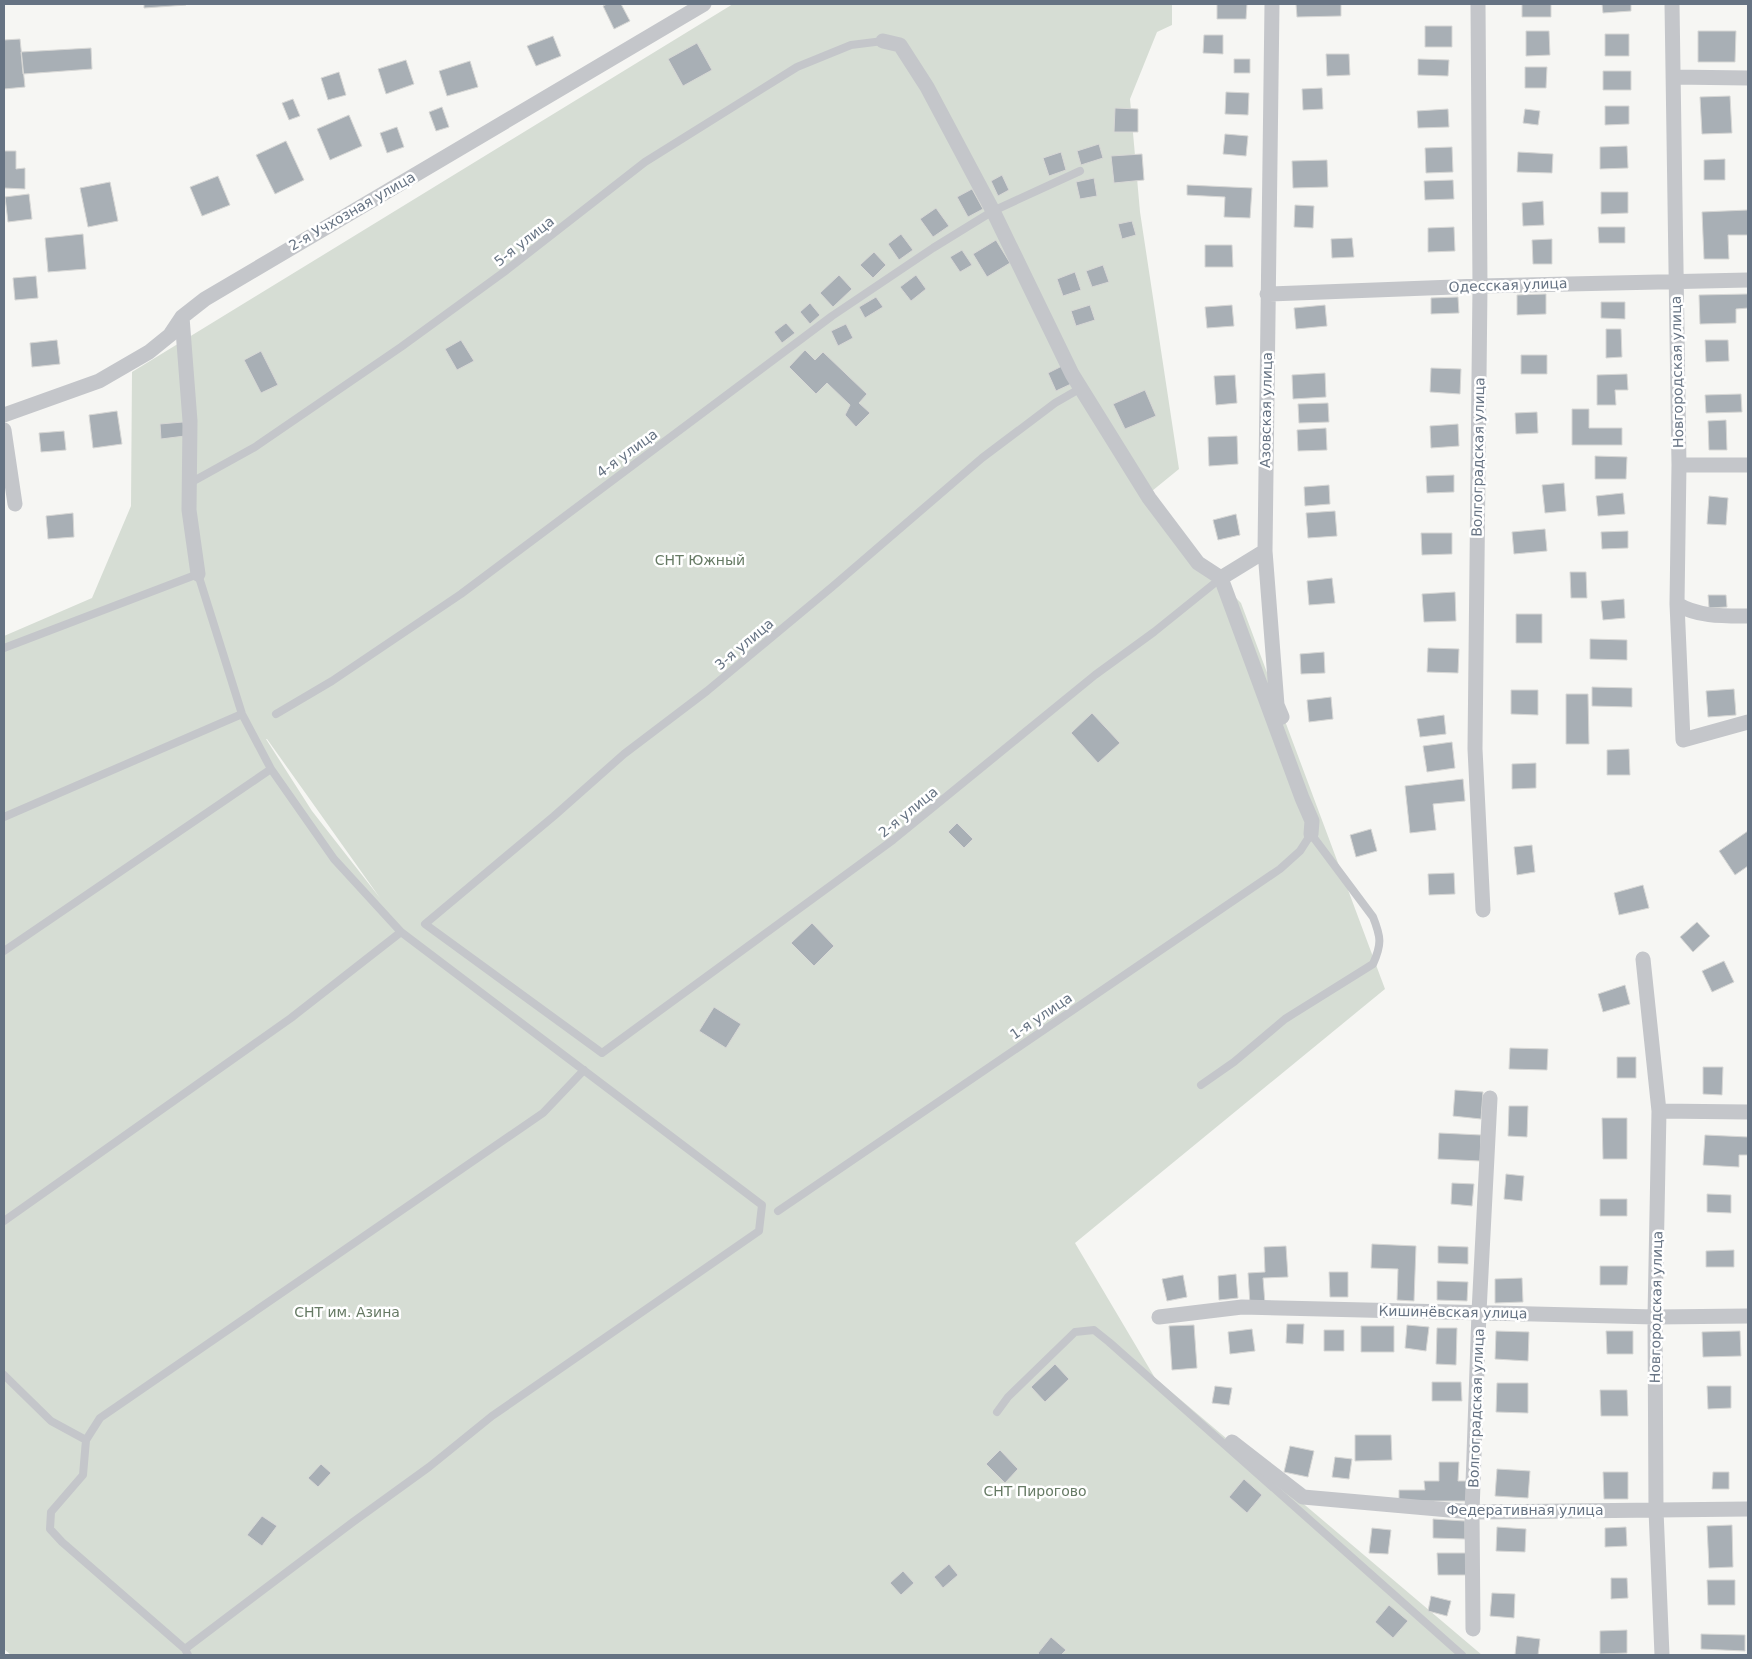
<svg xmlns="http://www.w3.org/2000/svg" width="1752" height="1659" viewBox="0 0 1752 1659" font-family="'DejaVu Sans',sans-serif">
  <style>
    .green { fill: #d6ddd4; fill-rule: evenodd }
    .building { fill: #a8afb5; stroke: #d7d7d5 }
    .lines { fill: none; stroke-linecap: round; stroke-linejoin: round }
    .lane { stroke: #c4c6ca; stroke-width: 8 }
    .street { stroke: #c4c6ca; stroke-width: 15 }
    .labels { text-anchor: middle; stroke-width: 5; stroke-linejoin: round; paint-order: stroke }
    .street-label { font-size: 14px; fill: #667383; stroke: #fff }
    .park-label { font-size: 14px; fill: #667a64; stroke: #fff }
  </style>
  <rect width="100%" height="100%" fill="#f6f6f3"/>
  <!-- green -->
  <path class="green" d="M733,4H1172V25L1157,32L1130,99L1140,212L1179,469L1152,491L1187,548L1241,603L1385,989L1075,1243L1155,1378L1482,1655H11L4,1649V636L92,598L131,506L132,372ZM266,739H267L380,898L312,811Z"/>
  <!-- building -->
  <path class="building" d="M144,4H186V5L144,8Z
    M607,4H621L630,21L614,29L603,6Z
    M1217,4H1247L1246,19H1217Z
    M1296,4H1341V16L1297,17Z
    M1522,4H1551V17H1522Z
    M1602,4H1631V11L1603,13Z
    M1425,26H1452V47H1425Z
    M1526,31H1549L1550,55L1526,56Z
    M1698,31H1736L1735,62H1698Z
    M1605,34H1629V56H1605Z
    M1204,35H1223V54L1203,53Z
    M553,36L561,56L536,66L527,46Z
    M20,39L25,87L4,89V40Z
    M697,43L712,70L683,86L668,59Z
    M91,48L92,69L23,74L21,52Z
    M1326,54H1349L1350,75L1327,76Z
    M1234,59H1250V73H1234Z
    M1418,59L1449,60L1448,76L1418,75Z
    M406,60L414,84L386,94L378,69Z
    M470,61L478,87L447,96L439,71Z
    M1525,67H1547L1546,88H1525Z
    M1603,71H1631V90H1603Z
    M339,72L346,95L328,100L321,78Z
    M1322,88L1323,109L1303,110L1302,89Z
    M1226,92L1249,93L1248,115L1225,114Z
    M1730,96L1732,133L1702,134L1700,97Z
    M293,99L300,116L289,120L282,103Z
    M1605,106H1629V124L1605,125Z
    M442,107L449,127L436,131L429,112Z
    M1115,108L1138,109V132H1114Z
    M1448,109L1449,127L1418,128L1417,111Z
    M1525,109L1540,111L1538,125L1523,123Z
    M349,115L362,146L330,160L317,129Z
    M397,127L404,147L387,153L380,133Z
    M1225,134L1248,136L1246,156L1223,154Z
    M286,141L304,180L275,194L256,155Z
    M1099,144L1103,158L1081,165L1077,151Z
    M1627,146L1628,168L1600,169V147Z
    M1452,147L1453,172L1426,173L1425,148Z
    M4,151H16V169L25,168V189L4,188Z
    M1061,152L1066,170L1049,176L1043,158Z
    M1518,152L1553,154L1552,173L1517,172Z
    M1142,154L1144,180L1114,183L1111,156Z
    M1725,159V180H1704V160Z
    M1327,160L1328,187L1293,188L1292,161Z
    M1002,175L1009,190L998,196L991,181Z
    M218,176L230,205L202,216L190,187Z
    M1094,178L1097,196L1080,199L1076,182Z
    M1453,180L1454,199L1425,200L1424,181Z
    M110,182L118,221L88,227L80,188Z
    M1187,185L1252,188L1250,218L1224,217L1225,197L1187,195Z
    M972,189L983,209L968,217L957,197Z
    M1601,192H1628V213L1601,214Z
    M29,194L32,219L8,222L5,197Z
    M1543,201L1544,225L1523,226L1522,203Z
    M1295,205L1314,206L1313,228L1294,227Z
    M936,208L949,226L933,237L920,219Z
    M1748,210V235H1728L1729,259H1704L1702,212Z
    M1132,221L1136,235L1122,239L1118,224Z
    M1454,227L1455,251L1428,252V228Z
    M1598,227H1625V243H1599Z
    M83,234L86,269L48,272L45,238Z
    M901,234L913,250L899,260L888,244Z
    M1352,238L1354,257L1332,258L1331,239Z
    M1552,239V264H1533L1532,240Z
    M996,240L1010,263L987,277L973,254Z
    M1205,245H1232L1233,267H1205Z
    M962,250L972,265L960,272L950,257Z
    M874,252L886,265L873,278L860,265Z
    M1103,265L1109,282L1092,287L1086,271Z
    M1075,272L1081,290L1063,296L1057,279Z
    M839,275L852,289L833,307L820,293Z
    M916,275L926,289L911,301L900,287Z
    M36,276L38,298L15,300L13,278Z
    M1546,294V314L1517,315V295Z
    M1748,294V308L1736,309V323L1700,324L1699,295Z
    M876,297L883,307L865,318L859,307Z
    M1458,297L1459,313L1431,314V298Z
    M1601,302H1625V319L1601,318Z
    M810,303L820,315L810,324L800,312Z
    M1090,305L1095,320L1076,326L1071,311Z
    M1232,305L1234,326L1207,328L1205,307Z
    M1325,305L1327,326L1296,329L1294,308Z
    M786,323L795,333L782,343L774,332Z
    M846,324L853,338L838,346L831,331Z
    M1606,329H1621L1622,357L1606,358Z
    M57,340L60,364L32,367L30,343Z
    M461,340L474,361L457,370L445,349Z
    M1705,340H1728L1729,361L1706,362Z
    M805,350L815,360L823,352L867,394L859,403L870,413L856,427L845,415L850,405L827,383L816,394L789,367Z
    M261,351L278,385L261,393L244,360Z
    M1521,355H1547V374H1521Z
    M1062,366L1071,384L1056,391L1048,373Z
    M1431,368L1461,369L1460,394L1430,392Z
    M1325,373L1326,397L1293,399L1292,375Z
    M1627,374L1628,390H1615L1616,405H1597V375Z
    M1235,375L1237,403L1216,405L1214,376Z
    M1145,390L1156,416L1125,429L1113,404Z
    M1741,394L1742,412L1706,413L1705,395Z
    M1328,403L1329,422L1299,423L1298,404Z
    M1572,409H1589V428H1622V445H1572Z
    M117,411L122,444L93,448L89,415Z
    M1537,412L1538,433L1516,434L1515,413Z
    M1726,420L1727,450H1709L1708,421Z
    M183,422L185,436L161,439L160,424Z
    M1458,424L1459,446L1431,448L1430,426Z
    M1326,428L1327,450L1298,451L1297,430Z
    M64,431L66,450L41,452L39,433Z
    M1237,436L1238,464L1209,466L1208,437Z
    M1595,456L1627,457L1626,479H1595Z
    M1454,475V492L1427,493L1426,476Z
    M1564,483L1566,511L1545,513L1542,485Z
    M1329,485L1330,504L1305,506L1304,487Z
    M1623,493L1625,514L1598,516L1596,496Z
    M1709,496L1728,498L1726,525L1707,524Z
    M1335,511L1337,536L1308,538L1306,513Z
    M73,513L74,537L48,539L46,516Z
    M1236,514L1240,535L1218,540L1213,520Z
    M1545,529L1547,551L1514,554L1512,532Z
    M1628,531V548L1602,549L1601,532Z
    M1421,533H1452V554L1422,555Z
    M1570,572H1586L1587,598H1571Z
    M1332,578L1335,603L1309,605L1307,581Z
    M1455,592L1456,621L1424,622L1422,594Z
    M1708,595H1726L1727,607L1709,608Z
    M1624,599L1625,618L1603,620L1601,601Z
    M1516,614H1542V643H1516Z
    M1590,639L1627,640V660L1590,659Z
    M1428,648L1459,649L1458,673L1427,672Z
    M1324,652L1325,673L1301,674L1300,654Z
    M1592,687L1632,688V707L1592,706Z
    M1734,689L1736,715L1708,717L1706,691Z
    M1511,690H1538V715L1511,714Z
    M1566,694H1588L1589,744H1566Z
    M1331,697L1333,719L1309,722L1307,700Z
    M1092,713L1120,743L1098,763L1071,733Z
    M1444,715L1446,734L1420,737L1417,719Z
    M1452,742L1455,768L1427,772L1423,746Z
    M1629,749L1630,775H1607V750Z
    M1536,763V788L1512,789V764Z
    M1463,779L1465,801L1433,804L1436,830L1410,833L1405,786Z
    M957,823L973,839L964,848L948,832Z
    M1371,829L1377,851L1356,857L1350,835Z
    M1748,831V866L1735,875L1719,851Z
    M1532,845L1535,872L1517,875L1514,847Z
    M1454,873L1455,894L1429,895L1428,874Z
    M1643,885L1649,908L1619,915L1614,893Z
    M1697,922L1710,936L1693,952L1680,937Z
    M812,923L834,946L814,966L791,943Z
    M1724,961L1734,982L1712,992L1702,971Z
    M1625,985L1630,1004L1603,1012L1598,994Z
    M714,1007L741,1024L726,1048L699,1031Z
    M1510,1048L1548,1049L1547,1070L1509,1069Z
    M1617,1057H1636V1078H1617Z
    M1703,1067H1723L1722,1095L1703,1094Z
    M1455,1090L1483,1092L1481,1119L1453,1116Z
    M1509,1106H1528L1527,1137L1508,1136Z
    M1602,1118H1627V1159H1603Z
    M1439,1133L1481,1135L1480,1161L1438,1159Z
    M1705,1135L1748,1137V1155H1739V1167L1703,1165Z
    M1506,1174L1524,1176L1522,1201L1504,1199Z
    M1452,1183L1474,1184L1472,1206L1451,1204Z
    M1707,1194L1731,1195V1213L1707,1212Z
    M1600,1199H1627V1216H1600Z
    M1372,1244L1416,1246L1414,1301L1397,1300L1398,1269L1371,1268Z
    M1286,1246L1288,1277L1263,1278L1265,1304L1250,1305L1248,1273L1265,1272L1264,1247Z
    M1438,1246L1468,1247V1264L1438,1263Z
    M1734,1250V1267H1706V1251Z
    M1600,1266H1628L1627,1285H1600Z
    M1329,1272H1348V1297H1330Z
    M1236,1274L1238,1298L1219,1300L1218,1276Z
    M1183,1275L1187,1297L1167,1301L1162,1279Z
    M1522,1278L1523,1302L1495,1303V1279Z
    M1437,1281L1468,1282L1467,1301L1437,1300Z
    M1287,1324H1304L1303,1344L1286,1343Z
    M1194,1325L1197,1368L1172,1370L1169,1326Z
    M1407,1325L1429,1327L1426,1351L1405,1348Z
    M1361,1326H1394V1352H1361Z
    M1437,1328H1457L1456,1365L1436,1364Z
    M1252,1329L1255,1351L1230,1354L1228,1332Z
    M1324,1330H1344V1351H1324Z
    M1496,1331L1529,1332L1528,1361L1495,1359Z
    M1606,1331H1633V1354H1607Z
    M1740,1331L1741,1356L1703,1357L1702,1332Z
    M1055,1364L1069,1379L1045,1402L1031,1387Z
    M1432,1382H1461L1462,1401H1432Z
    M1497,1383H1528V1413L1496,1412Z
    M1215,1386L1232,1388L1229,1405L1212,1403Z
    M1707,1386H1731V1408L1708,1409Z
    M1600,1390H1627L1628,1416H1601Z
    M1355,1435H1391L1392,1460L1355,1461Z
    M1290,1446L1314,1451L1308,1477L1284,1472Z
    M1000,1450L1018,1469L1005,1483L986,1464Z
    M1335,1457L1352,1459L1349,1479L1332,1477Z
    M1439,1462H1459L1458,1481H1467V1501H1399V1490H1425L1424,1481H1439Z
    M321,1464L331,1473L318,1487L308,1478Z
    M1497,1469L1530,1471L1528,1498L1495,1496Z
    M1603,1472H1628V1499H1604Z
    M1713,1472H1729V1489H1712Z
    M1244,1479L1262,1495L1247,1513L1229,1497Z
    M262,1516L277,1526L262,1546L247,1535Z
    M1433,1519L1465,1521V1539L1433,1538Z
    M1732,1525L1733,1567L1709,1568L1707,1526Z
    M1497,1527L1526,1529L1525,1552L1496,1551Z
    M1626,1527L1627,1546L1605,1547V1528Z
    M1372,1528L1391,1530L1388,1554L1369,1553Z
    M1437,1553H1467V1575H1438Z
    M949,1564L958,1575L943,1588L934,1577Z
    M903,1571L914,1583L901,1595L890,1583Z
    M1611,1578H1627L1628,1598L1611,1599Z
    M1707,1580H1735V1605H1708Z
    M1492,1593L1515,1594L1514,1618L1490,1616Z
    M1431,1596L1451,1601L1447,1616L1428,1611Z
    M1389,1605L1408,1621L1393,1638L1375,1622Z
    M1627,1630V1653L1600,1654V1631Z
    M1701,1634L1745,1635V1651L1701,1649Z
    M1517,1636L1540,1639L1538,1655H1515Z
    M1051,1637L1066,1650L1061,1655H1040L1038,1653Z"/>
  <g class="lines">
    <!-- lane -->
    <path class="lane" d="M1081,388L1055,403L982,458L832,587L707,691L624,754L554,816L425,924L602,1053L893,840L1095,675L1154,632L1221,578
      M190,483L255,447L401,347L504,272L645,162L797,67L851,45L883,41
      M4,648L198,574L242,714L271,769L334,859L401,932L762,1205L759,1231L492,1416L429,1467L353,1522L185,1649L188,1655
      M276,714L332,681L461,594L832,316L933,248L993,211L1080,171
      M4,817L242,714
      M4,951L271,769
      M778,1211L1280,869L1300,851L1311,834L1373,917C1381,937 1382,944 1373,964L1285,1019L1234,1062L1201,1085
      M4,1221L291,1018L401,932
      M4,1375L51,1421L86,1440
      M997,1412L1008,1397L1075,1332L1094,1330L1109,1342L1462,1655
      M185,1649L62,1542L50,1529L51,1512L83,1475L86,1440L100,1418L543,1113L584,1070"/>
    <!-- street -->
    <path class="street" d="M1272,4L1265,551L1277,705L1282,717
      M1478,4L1480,286L1475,749L1483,910
      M1672,4L1679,465L1677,604L1683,740L1748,722
      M883,41L900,45L927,87L993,211L1072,374L1149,498L1198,563L1221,578L1302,798L1312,821L1311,834
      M1673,77L1748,78
      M1267,294L1480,286L1748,280
      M182,317L190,421L189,510L198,574
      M4,415L99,381L149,352L170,335L182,317L205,299L704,4
      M4,430L15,504
      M1679,465H1748
      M1221,578L1265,551
      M1677,604C1698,617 1724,616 1748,616
      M1643,959L1659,1111L1655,1317L1656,1510L1662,1655
      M1659,1111L1748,1112
      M1159,1317L1242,1307L1655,1317L1748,1316
      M1232,1442L1303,1497L1472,1512L1748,1509
      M1473,1629L1472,1512L1479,1312L1490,1098"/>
  </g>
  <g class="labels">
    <!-- street labels -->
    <g class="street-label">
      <text transform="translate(352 211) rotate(-30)" y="5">2-я Учхозная улица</text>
      <text transform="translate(524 241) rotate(-38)" y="5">5-я улица</text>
      <text transform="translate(1508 285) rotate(-2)" y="5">Одесская улица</text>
      <text transform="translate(1677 372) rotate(-91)" y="5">Новгородская улица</text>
      <text transform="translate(1266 410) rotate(-89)" y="5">Азовская улица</text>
      <text transform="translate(627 453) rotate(-36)" y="5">4-я улица</text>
      <text transform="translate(1478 457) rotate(-89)" y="5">Волгоградская улица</text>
      <text transform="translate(744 644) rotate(-40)" y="5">3-я улица</text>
      <text transform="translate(908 812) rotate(-39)" y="5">2-я улица</text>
      <text transform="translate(1041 1016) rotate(-34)" y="5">1-я улица</text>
      <text transform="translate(1656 1307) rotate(-89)" y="5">Новгородская улица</text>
      <text transform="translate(1453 1312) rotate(1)" y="5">Кишинёвская улица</text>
      <text transform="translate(1476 1408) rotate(-88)" y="5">Волгоградская улица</text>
      <text x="1525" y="1515">Федеративная улица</text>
    </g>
    <!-- park labels -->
    <g class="park-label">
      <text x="700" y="565">СНТ Южный</text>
      <text x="347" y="1317">СНТ им. Азина</text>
      <text x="1035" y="1496">СНТ Пирогово</text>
    </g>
  </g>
  <!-- border -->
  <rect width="1752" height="1659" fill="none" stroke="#667383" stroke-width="10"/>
</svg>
